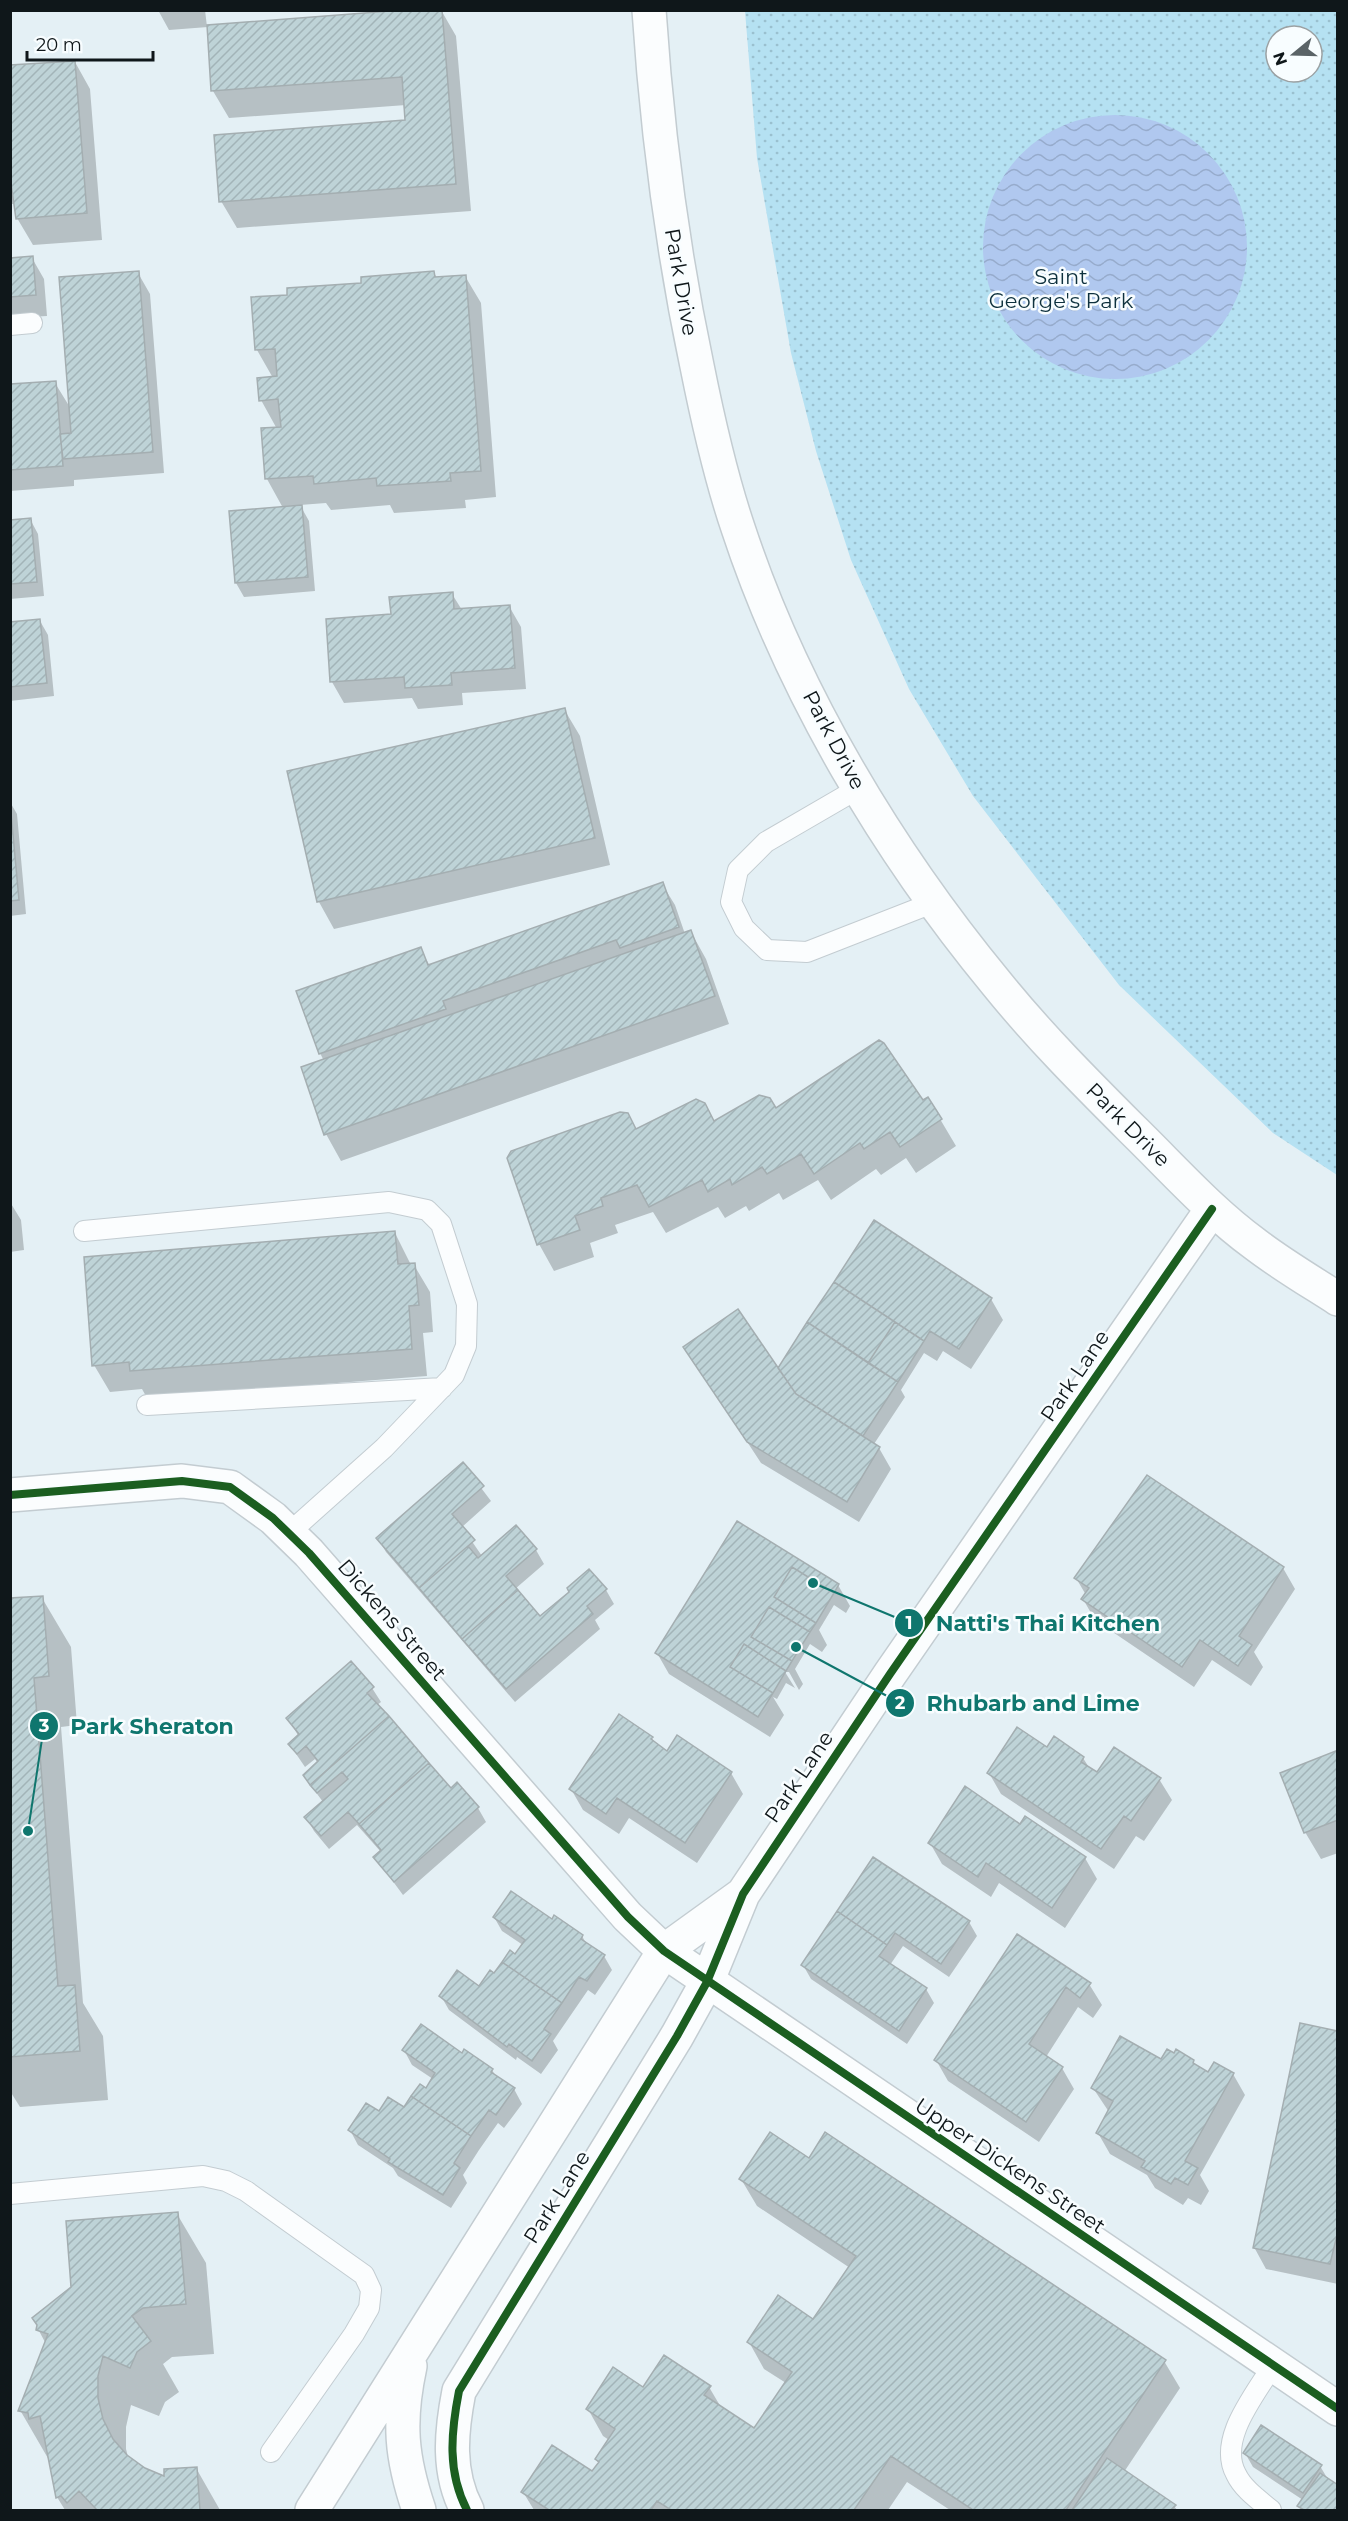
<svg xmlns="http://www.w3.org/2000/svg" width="1348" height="2521" viewBox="0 0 1348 2521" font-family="Montserrat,sans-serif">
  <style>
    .green { fill: url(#green-dots); fill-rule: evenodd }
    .water { fill: url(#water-waves) }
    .shadow { fill: #0003 }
    .building { fill: url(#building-hatch); stroke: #a4aeb1; stroke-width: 1.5 }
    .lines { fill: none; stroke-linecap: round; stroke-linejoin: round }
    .service-casing { stroke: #c3ccd1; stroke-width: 22 }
    .minor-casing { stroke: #c3ccd1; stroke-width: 36 }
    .tertiary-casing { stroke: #c3ccd1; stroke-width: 36 }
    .service { stroke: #fbfdfe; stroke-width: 20 }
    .minor { stroke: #fbfdfe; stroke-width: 33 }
    .tertiary { stroke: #fbfdfe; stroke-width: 33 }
    .cycleway-casing { stroke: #f8fdff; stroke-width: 11 }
    .cycleway { stroke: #1b5e20; stroke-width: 8 }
    .labels { text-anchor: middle; stroke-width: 5; stroke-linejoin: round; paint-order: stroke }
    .park-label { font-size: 21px; fill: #0e313e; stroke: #f8fdff }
    .street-label { font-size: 21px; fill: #0f171a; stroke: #f8fdff }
    .leader { fill: none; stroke: #0f766e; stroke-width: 2 }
    .callout-dot { fill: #0f766e; stroke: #f8fdff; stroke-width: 2 }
    .mark-label { font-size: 18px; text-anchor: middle; font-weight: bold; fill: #fff }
    .callout-label { font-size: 22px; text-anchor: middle; font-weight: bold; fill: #0f766e; stroke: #f8fdff; stroke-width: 5; stroke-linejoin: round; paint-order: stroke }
  </style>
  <defs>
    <pattern id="green-dots" width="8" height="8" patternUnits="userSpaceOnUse" patternTransform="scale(1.5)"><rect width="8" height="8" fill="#b5e1f2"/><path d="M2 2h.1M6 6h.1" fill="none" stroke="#9ac0cf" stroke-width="1.8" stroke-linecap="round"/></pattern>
    <pattern id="water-waves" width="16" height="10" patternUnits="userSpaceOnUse" patternTransform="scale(1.5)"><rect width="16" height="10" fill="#b0c8ef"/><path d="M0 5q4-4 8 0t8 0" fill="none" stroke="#96abcc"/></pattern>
    <pattern id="building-hatch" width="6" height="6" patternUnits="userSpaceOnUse" patternTransform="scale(1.5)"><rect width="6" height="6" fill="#bed3d7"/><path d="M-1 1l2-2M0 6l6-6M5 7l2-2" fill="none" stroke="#a2b4b8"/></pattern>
  </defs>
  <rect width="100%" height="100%" fill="#e4f0f5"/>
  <!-- green -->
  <path class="green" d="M745,11H1337V1175L1273,1133L1119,985L973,796L909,689L851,560L816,451L791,353L757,158ZM1276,36H1312V72H1276Z"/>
  <!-- water -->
  <path class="water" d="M983 247a132 132 0 1 1 264 0a132 132 0 1 1-264 0Z"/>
  <!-- shadow -->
  <path class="shadow" d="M158,10H205L207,27L441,10L456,36L471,211L237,228L221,201L407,122L406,105L229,118L213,91L208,27L169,30Z
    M75,62L90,89L102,240L33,245L17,218L16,204H10V96Z
    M32,258L44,279L47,316L10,318V259Z
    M138,273L150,294L164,473L74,480V486L10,491V386L55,383L71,409Z
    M434,273L437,278L465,276L481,303L496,497L465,500L466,508L394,513L390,505L331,510L326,503L300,505L309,521L315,591L244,597L236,583L283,508L267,479L262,430L277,429L261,400L273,378L257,350L253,299L289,296Z
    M30,519L38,534L44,596L10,599V521Z
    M452,594L462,610L509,606L521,627L526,689L462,693L463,705L418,709L412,698L344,703L332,682L392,615Z
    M40,621L48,635L54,696L10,701V624Z
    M564,709L580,736L610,865L334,929L319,902L289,772Z
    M10,802L17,814L26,914L10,916Z
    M662,884L675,905L685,934L691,932L706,959L729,1024L341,1161L326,1134L324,1061L320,1053L420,949L430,966Z
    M922,1102L940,1119L956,1146L916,1173L906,1158L881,1175L876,1169L831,1200L818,1180L783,1200L779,1193L749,1211L746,1206L725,1218L718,1207L666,1233L653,1212L615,1225L618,1233L590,1243L594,1257L554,1271L539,1244L636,1130L714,1123L775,1110Z
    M10,1202L21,1220L24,1250L10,1252Z
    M874,1223L991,1299L1003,1320L971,1369L943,1351L937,1361L924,1353L901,1390L905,1397L874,1444L879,1448L891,1469L859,1522L761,1463L685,1347L778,1371Z
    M395,1233L411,1265H414L430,1292L433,1332L423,1333L427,1376L147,1398L142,1389L110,1392L94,1365Z
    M463,1464L491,1501L462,1527L482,1556L536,1550L544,1564L515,1589L540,1618L606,1590L614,1604L595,1620L600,1629L515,1702L386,1552L378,1538Z
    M1147,1477L1283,1568L1295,1589L1254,1652L1263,1667L1251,1686L1212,1660L1194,1687L1095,1620L1083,1599L1086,1595L1076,1578Z
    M838,1585L850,1606L846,1613L834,1605L819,1630L827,1645L822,1652L810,1644L795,1669L803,1684L799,1690L789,1672H785L795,1688L786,1683L777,1699L773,1697L784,1715L770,1737L669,1674L657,1653Z
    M42,1598L71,1647L77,1725L61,1727L83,2003L103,2036L108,2100L20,2107L10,2091V1600Z
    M372,1688L381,1702L377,1705L451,1790L478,1808L486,1822L403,1895L375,1857L381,1852L357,1825L329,1849L314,1831L306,1817L323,1802L304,1776L318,1763L315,1759L305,1767L290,1745L299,1737L288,1718Z
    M651,1738L667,1753L731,1773L743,1794L697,1863L629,1818L619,1834L583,1810L571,1789Z
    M1338,1752V1853L1321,1859L1305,1832Z
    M1083,1758L1090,1769L1097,1774L1159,1779L1172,1800L1144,1841L1136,1836L1114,1869L1001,1794L989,1773Z
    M1021,1826L1085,1858L1097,1879L1065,1928L999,1883L991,1897L942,1864L930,1843Z
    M873,1859L969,1922L977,1936L949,1977L903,1946L890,1965L926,1989L934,2003L907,2044L811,1979L803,1965Z
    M494,1917L552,1921L582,1936L587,1945L604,1956L612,1970L595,1995L588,1990L553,2041L558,2050L541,2074L517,2057L516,2060L449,2010L441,1996L480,1988L516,1956L523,1945L502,1931Z
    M1018,1936L1089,1984L1102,2005L1093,2018L1078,2007L1046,2057L1062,2068L1074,2089L1039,2142L948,2081L936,2060Z
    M1338,2033V2284L1266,2269L1254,2247Z
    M404,2050L463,2055L492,2070L497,2078L514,2089L522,2104L504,2128L498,2123L479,2150L463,2175L467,2183L451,2208L398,2176L393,2168L358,2145L350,2130L379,2113L404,2109L426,2090L433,2079L412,2065Z
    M1162,2061H1193L1197,2068L1209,2075L1233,2074L1245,2095L1200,2175L1209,2191L1201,2205L1188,2198L1183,2205L1155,2188L1147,2175L1110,2154L1098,2133L1109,2112L1093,2088Z
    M809,2160L1164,2361L1180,2388L1124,2472L1174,2506L1177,2510H950L907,2482L888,2510H534L523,2492L593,2473L599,2464L596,2459L609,2440L603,2436L588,2409L643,2389L709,2387L722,2409L754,2430L786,2383L764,2369L749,2342L814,2321L850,2268L757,2206L741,2179Z
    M177,2214L206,2263L214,2354L172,2357L163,2364L179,2392L165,2402L159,2416L131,2405L126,2427V2449L128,2457L144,2469L166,2478L196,2468L220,2510H65L57,2497L49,2460L20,2410L46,2344L38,2329Z
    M1245,2453L1320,2466L1329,2481L1338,2487V2510H1302L1299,2506L1303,2500L1253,2467Z"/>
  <!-- building -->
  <path class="building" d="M403,10H442L456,184L219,202L214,135L405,120L402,77L211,91L207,25Z
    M75,61L87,213L16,219L10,176V65Z
    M33,256L36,295L10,297V258Z
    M139,271L153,452L63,459L60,434L71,433L59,277Z
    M434,271L435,277L466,275L481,471L450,473L451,481L377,486L376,478L314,484L313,476L265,479L261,428L281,427L278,399L259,401L257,378L277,376L275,349L255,350L251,297L287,295V288L361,283V277Z
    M56,381L63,466L10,470V384Z
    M302,505L308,577L235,583L229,511Z
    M31,518L37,582L10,584V520Z
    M453,592L454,609L510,605L515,668L451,673L452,685L405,688L404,677L330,682L326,619L391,614L389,597Z
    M40,619L47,683L10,687V622Z
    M565,708L595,838L317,902L287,771Z
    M10,802L19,900L10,901Z
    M663,882L679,927L620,948L616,940L443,1001L446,1009L319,1054L296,991L421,947L428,965Z
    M691,930L715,996L324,1135L301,1067Z
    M879,1040L884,1043L923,1100L928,1097L942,1119L900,1147L890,1132L864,1149L860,1143L814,1174L801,1154L767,1174L762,1167L732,1185L730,1179L708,1192L702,1180L649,1207L637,1185L601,1198L603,1206L575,1216L580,1230L537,1245L507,1158L511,1151L620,1112L628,1113L636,1129L696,1099L705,1103L714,1121L759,1095L770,1098L776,1108Z
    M874,1220L992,1298L959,1349L930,1331L924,1341L834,1282Z
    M395,1231L398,1264L415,1263L419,1305L409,1306L412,1349L130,1371L129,1362L92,1366L84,1257Z
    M834,1282L895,1322L868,1363L807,1322Z
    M738,1309L796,1394L880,1447L847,1502L747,1442L683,1347Z
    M807,1322L898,1382L863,1436L796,1394L778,1368Z
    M895,1322L924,1341L898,1382L868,1363Z
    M463,1462L484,1486L452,1514L475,1540L419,1588L376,1538Z
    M1147,1475L1284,1567L1239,1636L1252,1645L1238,1666L1200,1640L1182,1667L1081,1599L1089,1588L1074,1578Z
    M737,1521L839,1584L834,1593L792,1567L774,1597L816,1623L810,1632L769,1607L751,1637L792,1661L786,1671L744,1644L730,1667L773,1693L758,1717L655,1653Z
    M516,1525L537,1549L506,1576L518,1590L462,1639L419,1588L468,1546L478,1558Z
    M792,1567L834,1593L816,1623L774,1597Z
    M589,1569L607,1589L587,1606L593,1614L506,1689L462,1639L518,1590L540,1616L569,1592L567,1588Z
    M43,1596L49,1676L34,1678L58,1986L75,1985L80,2051L10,2057V1598Z
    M769,1607L810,1632L792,1661L751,1637Z
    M744,1644L786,1671L773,1693L730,1667Z
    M351,1661L374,1687L367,1693L389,1716L310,1785L303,1775L318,1761L306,1746L297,1754L288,1744L299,1734L286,1718Z
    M619,1714L653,1737L651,1739L667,1751L677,1735L732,1772L685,1843L617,1798L606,1814L569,1789Z
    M389,1716L429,1763L359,1824L348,1812L321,1836L304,1817L348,1779L342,1772L317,1793L310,1785Z
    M1017,1727L1047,1747L1054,1736L1084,1757L1081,1762L1097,1772L1114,1747L1161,1778L1131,1821L1124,1816L1101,1849L987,1773Z
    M1338,1750V1820L1304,1833L1280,1773Z
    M429,1763L451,1788L457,1782L479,1807L394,1882L373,1857L381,1850L359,1824Z
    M965,1786L1020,1824L1025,1816L1086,1857L1052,1908L986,1863L978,1877L928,1843Z
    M873,1857L970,1921L941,1964L895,1933L887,1945L837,1911Z
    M511,1891L552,1919L554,1915L583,1935L581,1939L605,1955L587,1981L579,1977L562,2003L502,1962L510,1950L515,1954L525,1940L493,1917Z
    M837,1911L887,1945L879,1956L927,1988L899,2031L801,1965Z
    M1017,1934L1091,1983L1080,1998L1066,1987L1029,2044L1063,2067L1026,2122L934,2060Z
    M502,1962L562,2003L544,2029L551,2034L532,2061L509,2044L507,2047L439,1996L457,1970L479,1986L490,1970L494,1973Z
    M1300,2023L1338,2031V2231L1330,2264L1253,2248Z
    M421,2024L462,2053L464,2049L493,2069L491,2072L515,2088L496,2115L489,2110L471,2136L411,2096L420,2084L426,2088L435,2073L402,2050Z
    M1120,2036L1161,2059L1167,2049L1174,2053L1176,2049L1194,2060L1193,2063L1208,2072L1214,2062L1234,2073L1185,2161L1198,2168L1188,2185L1175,2178L1171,2184L1141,2167L1145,2161L1096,2133L1113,2101L1091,2088Z
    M411,2096L471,2136L454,2163L460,2168L443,2195L388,2162L390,2159L348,2130L366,2103L379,2111L388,2097L404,2107Z
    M770,2132L809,2158L825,2132L1166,2360L1066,2510H973L891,2456L854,2510H671L657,2501L651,2510H549L521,2492L552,2445L592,2471L599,2462L595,2459L615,2429L586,2409L613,2367L643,2387L664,2355L711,2386L704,2395L754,2428L792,2372L747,2342L778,2295L813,2319L856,2256L739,2179Z
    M178,2212L186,2304L143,2308L132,2316L151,2341L137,2352L130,2368L103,2356L98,2376V2398L103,2419L113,2439L127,2455L145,2468L164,2476V2469L197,2467L200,2510H97L79,2491L67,2503L61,2496L56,2498L40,2416L29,2419L28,2413L18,2411L48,2334L36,2330L37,2325L32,2318L71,2287L66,2221Z
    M1261,2425L1322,2465L1303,2493L1243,2453Z
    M1107,2458L1176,2505L1171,2510H1072Z
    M1320,2473L1338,2485V2510H1304L1297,2506Z"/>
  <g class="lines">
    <!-- service casing -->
    <g class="service-casing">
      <path id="service" d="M10,325L32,323
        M859,788L766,842L738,870L731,902L744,928L767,950L807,952L935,902
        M84,1231L389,1202L427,1210L441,1224L467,1304L466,1346L454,1375L384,1448L289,1533
        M147,1405L442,1388
        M10,2194L203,2176L226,2181L246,2191L364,2275L371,2290L369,2308L354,2334L271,2452
        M1271,2510C1259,2500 1243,2489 1236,2474C1217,2439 1256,2394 1273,2365"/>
    </g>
    <!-- minor casing -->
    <g class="minor-casing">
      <path id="minor" d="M10,1495L182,1481L230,1487L273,1518L309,1553L628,1917L664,1951L1338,2409"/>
    </g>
    <!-- tertiary casing -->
    <g class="tertiary-casing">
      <path id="tertiary" d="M649,10C657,131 672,248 697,366C708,421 720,475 738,528C792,692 888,852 997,984C1039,1036 1086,1083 1132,1129C1172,1168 1210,1211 1255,1244C1281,1264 1310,1281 1338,1299
        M410,2366C398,2422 401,2457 419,2510
        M312,2510L664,1951L743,1894
        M467,2510C447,2472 451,2432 459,2391L677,2036L707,1982L743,1894L890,1674L1212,1209"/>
    </g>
    <!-- service -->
    <use href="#service" class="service"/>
    <!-- minor -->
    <use href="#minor" class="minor"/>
    <!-- tertiary -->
    <use href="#tertiary" class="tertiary"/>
    <!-- cycleway casing -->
    <g class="cycleway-casing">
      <path id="cycleway" d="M10,1495L182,1481L230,1487L273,1518L309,1553L628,1917L664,1951L1338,2409
        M467,2510C447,2472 451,2432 459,2391L677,2036L707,1982L743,1894L890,1674L1212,1209"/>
    </g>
    <!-- cycleway -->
    <use href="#cycleway" class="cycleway"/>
  </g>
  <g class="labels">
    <!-- park labels -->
    <g class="park-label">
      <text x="1061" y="284">Saint<tspan x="1061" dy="24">George's Park</tspan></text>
    </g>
    <!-- street labels -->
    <g class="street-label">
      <text transform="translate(681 282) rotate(80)" y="7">Park Drive</text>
      <text transform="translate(834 740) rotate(62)" y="7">Park Drive</text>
      <text transform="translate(1128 1125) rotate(45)" y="7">Park Drive</text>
      <text transform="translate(1075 1376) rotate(-56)" y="7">Park Lane</text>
      <text transform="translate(392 1620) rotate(49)" y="7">Dickens Street</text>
      <text transform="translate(799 1777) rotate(-56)" y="7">Park Lane</text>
      <text transform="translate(1010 2166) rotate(34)" y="7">Upper Dickens Street</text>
      <text transform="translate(557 2197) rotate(-58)" y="7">Park Lane</text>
    </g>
  </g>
  <!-- callouts -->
  <path class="leader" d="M813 1583L909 1623M796 1647L900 1703M28 1831L44 1726"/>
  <g class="callout-dot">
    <circle cx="813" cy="1583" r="6"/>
    <circle cx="796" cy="1647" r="6"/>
    <circle cx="28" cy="1831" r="6"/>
    <circle cx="909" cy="1623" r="15"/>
    <circle cx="900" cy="1703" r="15"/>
    <circle cx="44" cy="1726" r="15"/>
  </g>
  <g class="mark-label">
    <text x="909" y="1629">1</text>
    <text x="900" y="1709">2</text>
    <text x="44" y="1732">3</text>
  </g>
  <g class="callout-label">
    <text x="1048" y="1631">Natti's Thai Kitchen</text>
    <text x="1033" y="1711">Rhubarb and Lime</text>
    <text x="152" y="1734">Park Sheraton</text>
  </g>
  <!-- border -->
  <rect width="1348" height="2521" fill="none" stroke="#0f171a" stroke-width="24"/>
  <!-- north arrow -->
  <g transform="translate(1294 54) rotate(251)"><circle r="28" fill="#f8fdff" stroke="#9ba1a3" stroke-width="1.5"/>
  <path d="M0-4.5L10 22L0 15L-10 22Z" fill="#5a6367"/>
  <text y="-9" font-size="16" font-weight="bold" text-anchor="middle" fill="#0f171a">N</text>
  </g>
  <!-- scale -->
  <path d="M27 51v9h126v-9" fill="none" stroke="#0f171a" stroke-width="3"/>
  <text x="36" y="51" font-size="18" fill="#0f171a" stroke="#f8fdff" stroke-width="4.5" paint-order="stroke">20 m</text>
</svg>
